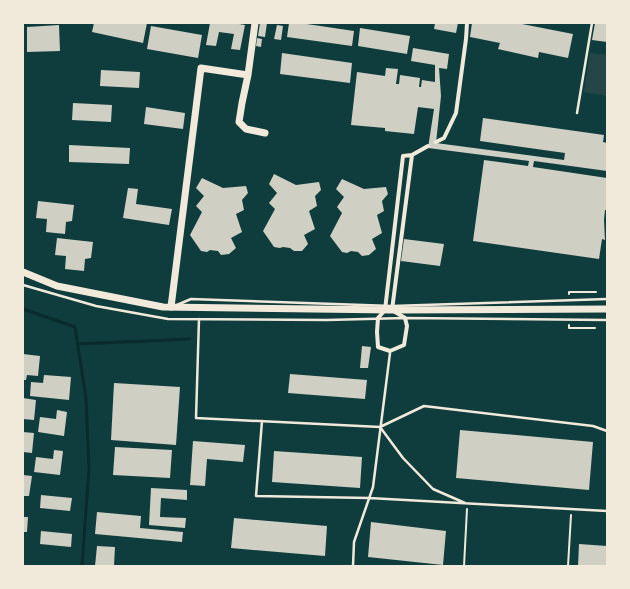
<svg xmlns="http://www.w3.org/2000/svg" width="630" height="589" viewBox="0 0 630 589" font-family="'Fira Sans Condensed',sans-serif">
  <style>
    .green { fill: #244646 }
    .lines { fill: none; stroke-linecap: round; stroke-linejoin: round }
    .stream { stroke: #0a2a2b; stroke-width: 3 }
    .building { fill: #cfcfc3 }
    .path { stroke: #f1e9da; stroke-width: 2 }
    .service { stroke: #f1e9da; stroke-width: 2.5 }
    .minor { stroke: #f1e9da; stroke-width: 4 }
    .tertiary { stroke: #f1e9da; stroke-width: 7 }
    .secondary { stroke: #f1e9da; stroke-width: 7 }
  </style>
  <rect width="100%" height="100%" fill="#0f3d3e"/>
  <!-- green -->
  <path class="green" d="M590,53L607,55V96L584,92Z"/>
  <g class="lines">
    <!-- stream -->
    <path class="stream" d="M23,309L75,327L86,399L89,468L82,566
      M77,344L190,339"/>
  </g>
  <!-- building -->
  <path class="building" d="M94,23H147L143,43L92,32Z
    M210,23H233L245,25L240,50L231,49L234,34L219,32L216,46L206,45Z
    M260,23H267L265,37L258,36Z
    M289,23H300L354,31L352,46L287,37Z
    M435,23H458L456,33L434,29Z
    M472,23H517L573,34L568,58L539,52L538,58L498,49L500,43L470,37Z
    M595,23L607,24V42L592,40Z
    M59,25L60,51L27,52V27Z
    M277,25L283,26L281,40L274,39Z
    M151,26L202,35L198,58L147,49Z
    M360,28L410,36L407,54L358,46Z
    M257,38L262,39L261,47L256,46Z
    M413,48L449,54L447,69L439,68L441,96L436,143L564,160L565,153L480,141L483,118L604,135L603,142L607,143V171L534,161L533,167L607,178V210H605L604,220L605,240L602,239L599,259L473,241L484,160L528,166L529,161L428,148L434,109L418,107L414,134L385,131V128L351,125L357,72L385,76L386,68L398,69L396,84H399L400,75L420,78L419,87H421L422,80L435,82V65L411,61Z
    M282,53L352,63L350,83L280,74Z
    M101,70L140,72L139,88L100,86Z
    M73,103L112,105L111,122L72,120Z
    M146,107L185,113L183,129L144,124Z
    M69,145L130,148L129,164L69,162Z
    M274,174L296,185L319,182L321,190L315,196L317,206L309,211L315,229L304,235L308,244L302,251H294L290,248L283,247L280,248L274,247L263,231L275,209L269,203L277,193L269,184Z
    M202,178L223,188L246,186L248,193L242,200L244,210L236,214L242,232L231,238L236,248L229,254L221,255L218,251L210,250L207,252L201,251L190,235L202,212L196,206L204,196L196,188Z
    M342,179L364,189L386,187L388,194L382,201L384,211L377,215L382,233L372,239L376,249L369,255L362,256L358,252L351,251L347,253L342,252L330,236L342,213L337,207L344,197L336,189Z
    M128,188L138,189L136,204L172,209L169,225L123,218Z
    M38,201L74,205L72,221L66,222L65,234L46,232L47,219L36,218Z
    M57,238L93,242L91,258L85,259L84,271L65,269L66,256L55,255Z
    M404,239L444,244L440,266L401,261Z
    M362,346L371,347L368,368H360Z
    M23,354L40,356L38,376L27,375L26,380H23Z
    M290,374L367,380L365,399L288,393Z
    M44,375L71,377L69,400L30,396L31,382L43,383Z
    M114,383L180,387L176,445L111,440Z
    M23,398L36,400L34,420L23,419Z
    M57,410L67,412L64,436L38,432L40,417L56,419Z
    M460,430L593,442L589,490L456,478Z
    M23,432L34,433L32,453L23,452Z
    M193,441L245,445L243,462L207,459L205,486L190,485Z
    M115,447L172,450L170,478L113,475Z
    M54,450L63,451L60,475L34,472L36,457L53,459Z
    M274,451L362,457L360,488L272,482Z
    M23,475L32,476L29,496H23Z
    M151,488L187,490V500L161,498L160,517L186,518L185,528L149,525Z
    M41,495L72,498L70,511L40,508Z
    M97,512L141,516L140,528L183,532L182,542L95,534Z
    M23,517H28L27,532H23Z
    M234,518L327,526L325,556L231,548Z
    M371,522L446,531L443,565L368,557Z
    M41,531L72,534L71,547L40,544Z
    M579,544L607,546V566H578Z
    M97,546L115,547L114,566H95Z"/>
  <g class="lines">
    <!-- path -->
    <path class="path" d="M569,294V292H596
      M569,325V328H595
      M464,566L467,509
      M568,566L571,515"/>
    <!-- service -->
    <path class="service" d="M577,113L592,23
      M23,285L96,306L168,319L327,320L405,318L607,320
      M177,305L191,299L392,306L607,299
      M199,319L196,418L380,427L424,406L593,426L607,431
      M262,421L256,496L369,498L607,511
      M380,427L403,458L433,489L465,503
      M353,566L354,542L373,487L390,353"/>
    <!-- minor -->
    <path class="minor" d="M436,142L444,138L456,113L466,39L467,23
      M412,155L392,310L405,318L407,326L404,345L390,351L378,347L377,332L378,318L385,310L403,156L412,155L428,146"/>
    <!-- tertiary -->
    <path class="tertiary" d="M248,75L255,23
      M171,307L201,68L248,75L242,103L239,122L246,129L265,133"/>
    <!-- secondary -->
    <path class="secondary" d="M23,272L57,286L163,307L392,310L607,309"/>
  </g>
  <!-- border -->
  <rect width="630" height="589" fill="none" stroke="#f1e9da" stroke-width="48"/>
</svg>
